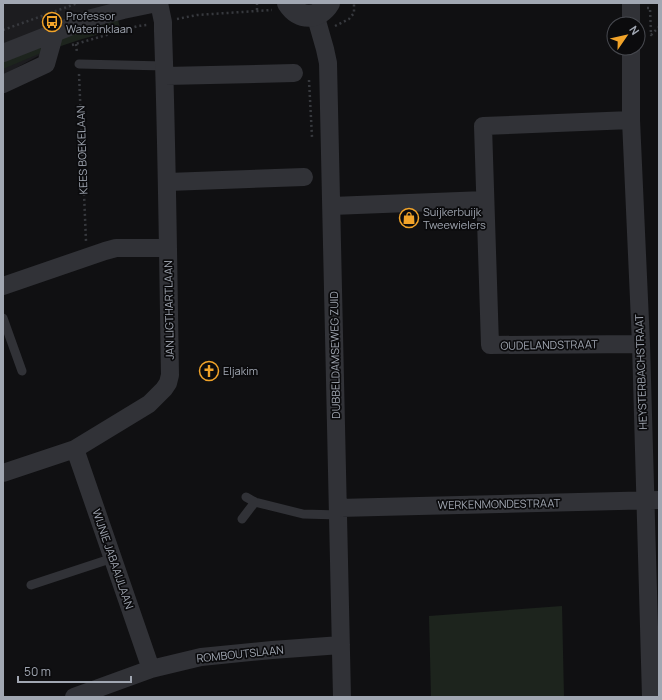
<svg xmlns="http://www.w3.org/2000/svg" width="662" height="700" viewBox="0 0 662 700" font-family="Manrope,sans-serif">
  <style>
    .built { fill: #1c1c1f }
    .green { fill: #1d241d }
    .lines { fill: none; stroke-linecap: round; stroke-linejoin: round }
    .path { stroke: #37393e; stroke-width: 2.5; stroke-dasharray: 2 3; stroke-linecap: butt }
    .service { stroke: #313237; stroke-width: 9 }
    .minor { stroke: #313237; stroke-width: 18 }
    .tertiary { stroke: #313237; stroke-width: 22 }
    .labels { text-anchor: middle; stroke-width: 3.5; stroke-linejoin: round; paint-order: stroke }
    .poi-label { font-size: 11px; fill: #a1a7b2; stroke: #0b0b0d; text-anchor: start }
    .street-label { font-size: 11px; fill: #a1a7b2; stroke: #0b0b0d }
  </style>
  <rect width="100%" height="100%" fill="#101012"/>
  <!-- built -->
  <path class="built" d="M3,3H136L3,75Z"/>
  <!-- green -->
  <path class="green" d="M118,20L120,28L79,40L55,48V42L84,30Z
    M41,47L42,49L41,53L3,69V62Z
    M562,606L564,697H431L429,616Z"/>
  <g class="lines">
    <!-- path -->
    <path class="path" d="M257,3V11
      M647,8H650L651,35L659,27
      M177,19L197,15L272,10
      M335,26L349,19L354,13V3
      M3,30L78,3
      M76,44L77,53
      M72,45L138,26L147,25
      M79,74L86,241
      M309,80L312,137"/>
    <!-- service -->
    <path class="service" d="M79,64L165,66
      M3,318L22,371
      M246,497L255,502L303,514L339,515
      M242,519L255,502
      M31,585L113,558"/>
    <!-- minor -->
    <path class="minor" d="M631,3V24
      M316,15L317,21L325,49L328,63L342,697
      M631,48V120L641,344L651,697
      M3,53L92,18L123,10L157,3
      M165,76L294,73
      M3,84L46,64L55,32
      M631,120L483,126L490,345L641,344
      M168,182L304,177
      M332,206L485,200
      M3,286L105,251L116,248H168
      M75,449L151,669
      M3,473L75,449L149,404L164,389L168,383L170,375C168,260 167,145 163,31V22L159,3
      M338,508L659,500
      M74,697L151,669L201,657L272,650L341,645"/>
    <!-- tertiary -->
    <path class="tertiary" d="M288,3C299,20 319,20 329,3"/>
  </g>
  <!-- icons -->
  <defs>
    <g id="bus-ring" transform="scale(1)"><circle r="9.5" fill="#0b0b0d" stroke="#f1a329" stroke-width="1.5"/><path d="M-5-6H5V4H4V6H2V4H-2V6H-4V4H-5ZM-3.5-4V0h7V-4ZM-3.5 1.2v1.5H-2V1.2ZM2 1.2v1.5H3.5V1.2Z" fill="#f1a329"/></g>
    <g id="shop-ring" transform="scale(1)"><circle r="9.5" fill="#0b0b0d" stroke="#f1a329" stroke-width="1.5"/><path d="M-5-2.5h2.3a2.7 3.5 0 0 1 5.4 0H5L5.5 6h-11ZM-1.5-2.5h3a1.5 2.3 0 0 0-3 0Z" fill="#f1a329"/></g>
    <g id="church-ring" transform="scale(1)"><circle r="9.5" fill="#0b0b0d" stroke="#f1a329" stroke-width="1.5"/><path d="M-1.2-6h2.4v3.5h3.3v2.4h-3.3V6h-2.4V-.1h-3.3v-2.4h3.3Z" fill="#f1a329"/></g>
  </defs>
  <g fill-rule="evenodd">
    <use href="#bus-ring" x="52" y="22"/>
    <use href="#shop-ring" x="409" y="218"/>
    <use href="#church-ring" x="209" y="371"/>
  </g>
  <g class="labels">
    <!-- poi labels -->
    <g class="poi-label">
      <text x="66" y="20">Professor<tspan x="66" dy="13">Waterinklaan</tspan></text>
      <text x="423" y="216">Suijkerbuijk<tspan x="423" dy="13">Tweewielers</tspan></text>
      <text x="223" y="375">Eljakim</text>
    </g>
    <!-- street labels -->
    <g class="street-label">
      <text transform="translate(82 150) rotate(-92)" y="4">KEES BOEKELAAN</text>
      <text transform="translate(169 310) rotate(-91)" y="4">JAN LIGTHARTLAAN</text>
      <text transform="translate(549 345) rotate(-1)" y="4">OUDELANDSTRAAT</text>
      <text transform="translate(335 355) rotate(-91)" y="4">DUBBELDAMSEWEG ZUID</text>
      <text transform="translate(641 372) rotate(-92)" y="4">HEYSTERBACHSTRAAT</text>
      <text transform="translate(499 504) rotate(-1)" y="4">WERKENMONDESTRAAT</text>
      <text transform="translate(113 559) rotate(71)" y="4">WIJNIE JABAAIJLAAN</text>
      <text transform="translate(240 654) rotate(-6)" y="4">ROMBOUTSLAAN</text>
    </g>
  </g>
  <!-- border -->
  <rect width="662" height="700" fill="none" stroke="#a1a7b2" stroke-width="8"/>
  <!-- north arrow -->
  <g transform="translate(626 36) rotate(56)"><circle r="19" fill="#0b0b0d" stroke="#47494f"/>
  <path d="M0-3L7 15L0 10L-7 15Z" fill="#f1a329"/>
  <text y="-6" font-size="11" font-weight="bold" text-anchor="middle" fill="#a1a7b2">N</text>
  </g>
  <!-- scale -->
  <path d="M18 676v6h113v-6" fill="none" stroke="#a1a7b2" stroke-width="2"/>
  <text x="24" y="676" font-size="12" fill="#a1a7b2" stroke="#0b0b0d" stroke-width="3" paint-order="stroke">50 m</text>
</svg>
